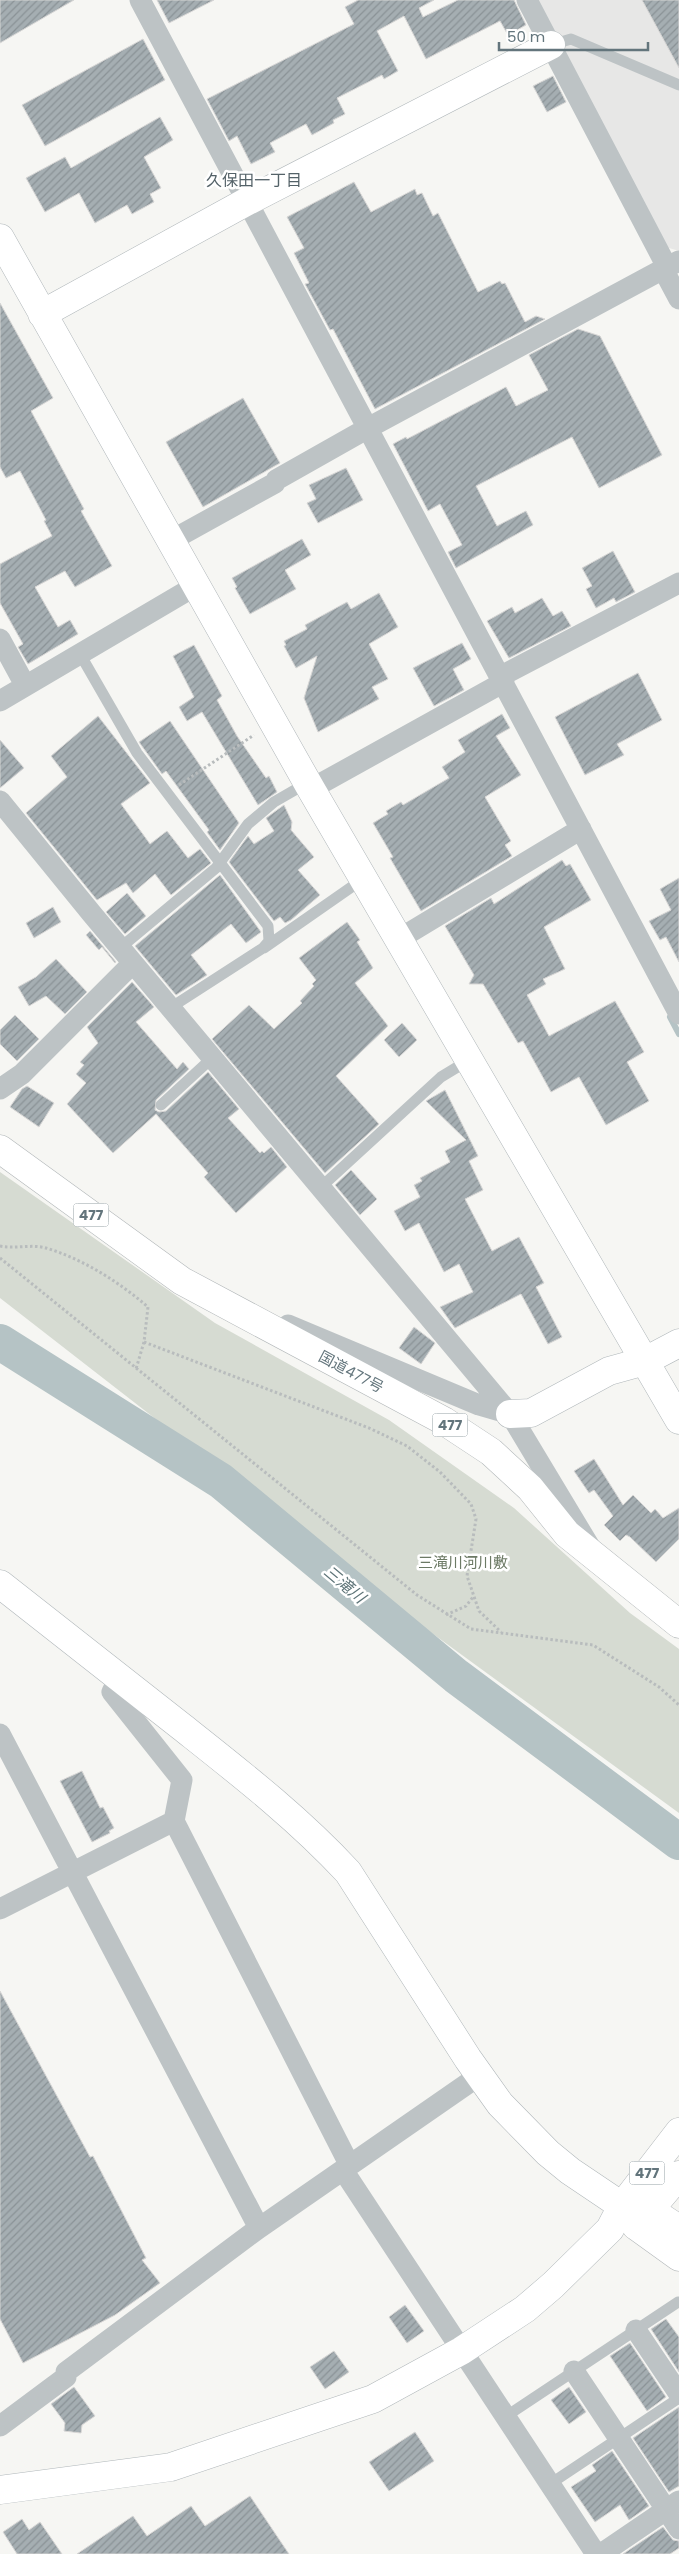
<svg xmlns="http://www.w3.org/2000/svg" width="679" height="2554" viewBox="0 0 679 2554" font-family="Poppins,'Noto Sans JP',sans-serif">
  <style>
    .built { fill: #e7e7e6 }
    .park { fill: #d6dbd2 }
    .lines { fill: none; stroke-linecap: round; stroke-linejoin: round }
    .stream { stroke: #b5c3c5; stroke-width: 6 }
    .river { stroke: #b5c3c5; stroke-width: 36 }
    .building { fill: url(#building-hatch); stroke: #d8d7d6 }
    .secondary-casing { stroke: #b0b7ba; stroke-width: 29 }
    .highway-casing { stroke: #b1b6b8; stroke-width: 29 }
    .path { stroke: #b8bcbd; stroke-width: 3; stroke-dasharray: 2.5 2.5; stroke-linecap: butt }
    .lane { stroke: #bdc3c5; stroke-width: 11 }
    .street { stroke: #bdc3c5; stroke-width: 21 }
    .secondary { stroke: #fff; stroke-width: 28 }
    .highway { stroke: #fff; stroke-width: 28 }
    .labels { text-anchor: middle; stroke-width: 5; stroke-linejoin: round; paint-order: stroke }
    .shield { fill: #fff; stroke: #929ea3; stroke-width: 1 }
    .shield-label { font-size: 14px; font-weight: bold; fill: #63757c }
    .street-label { font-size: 15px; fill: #63757c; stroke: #fff }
    .park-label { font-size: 15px; fill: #6c7a65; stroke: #fff }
    .neighbourhood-label { font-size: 16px; fill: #546268; stroke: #fff }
    .water-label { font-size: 16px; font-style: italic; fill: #5e7478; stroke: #fff }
  </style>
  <defs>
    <pattern id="building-hatch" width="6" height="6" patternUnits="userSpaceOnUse" patternTransform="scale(1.25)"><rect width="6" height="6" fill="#a5aeb2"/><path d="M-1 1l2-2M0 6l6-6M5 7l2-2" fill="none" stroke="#8a9296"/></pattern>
  </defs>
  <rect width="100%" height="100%" fill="#f6f6f3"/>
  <!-- built -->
  <path class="built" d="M534,0H679V251L666,247Z"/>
  <!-- park -->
  <path class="park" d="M0,1172L215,1323L389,1420L514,1508L630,1613L679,1649V1813L414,1620L0,1298Z"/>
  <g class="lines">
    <!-- stream -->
    <path class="stream" d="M670,1017L679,1034"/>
    <!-- river -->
    <path class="river" d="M0,1342L221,1481L456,1676L679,1842"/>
  </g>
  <!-- building -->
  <path class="building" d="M0,0H74L0,43Z
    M157,0H214L169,23Z
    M358,0H434L419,8L423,17L458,0H514L526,25L508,35L500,21L426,59L404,16L377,31L398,71L384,79L382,75L337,98L345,114L333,120L334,123L312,135L306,124L270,143L275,152L251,164L237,136L229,141L207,99L354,24L345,7Z
    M642,0H679V68Z
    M143,39L165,80L45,146L22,105Z
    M553,76L566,102L547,112L533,86Z
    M160,117L173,140L144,157L161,188L150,194L154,202L132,214L127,205L95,223L79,193L45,212L26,178L65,157L71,168Z
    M354,182L371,212L415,189L417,195L422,193L433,216L438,213L478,292L500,281L502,284L505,283L525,322L536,316L545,319L375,409L333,329L330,330L305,284L309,283L294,253L304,248L287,217Z
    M0,303L53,398L31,411L84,509L81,511L112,566L75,587L65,571L35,587L58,627L70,620L78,634L28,664L18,647L23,644L0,603V564L52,536L44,521L46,520L20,471L6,478L0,467Z
    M578,329L600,336L662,455L599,488L572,437L476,486L497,526L526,511L533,525L456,568L448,552L462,545L440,504L428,511L393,444L406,437L407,439L506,387L516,406L548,390L529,355Z
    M243,398L280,463L203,507L166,442Z
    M346,468L363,500L318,523L307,503L316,499L309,485Z
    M302,539L311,555L285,570L296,589L250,614L235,588L237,587L232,578Z
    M613,551L635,592L616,602L614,598L596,608L586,589L592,586L582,568Z
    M379,593L398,627L369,644L388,679L372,687L379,699L318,732L304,698L317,656L296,668L284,646L286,645L284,641L307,629L305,625L347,602L351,609Z
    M542,598L553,616L562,611L571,626L509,658L487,621L512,607L515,613Z
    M462,643L471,659L453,669L464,690L434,706L413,668Z
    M194,645L222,696L217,700L237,736L266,778L269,776L277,792L258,805L202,712L187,721L179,707L194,697L173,656Z
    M638,673L662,720L617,744L624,755L585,775L555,717Z
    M502,714L510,728L496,736L521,775L485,797L511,841L505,845L512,856L421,911L390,858L393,857L373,823L388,814L386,811L401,802L403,805L449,778L442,767L465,752L458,740Z
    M98,716L150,783L121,804L150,844L167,831L188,858L200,849L211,863L171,895L155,874L133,893L126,883L97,900L26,813L67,777L51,756Z
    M170,721L239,823L220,850L207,832L209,830L166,771L162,774L139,742Z
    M0,740L24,768L0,788Z
    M284,805L292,822L291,830L314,857L298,870L320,895L291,920L285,923L280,917L274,921L229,862L248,836L254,844L274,831L266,818Z
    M562,860L566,866L570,864L591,900L544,927L565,969L543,979L546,984L527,995L549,1036L615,1001L644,1052L627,1062L649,1101L606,1125L579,1077L551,1092L523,1041L518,1043L483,984H469L474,975L445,926L491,898L494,904Z
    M220,875L261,932L246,943L231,924L191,955L207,975L176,995L135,946Z
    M679,878V962L666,937L660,940L649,921L671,910L660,889Z
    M127,893L146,916L125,934L106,912Z
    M53,907L61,922L34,938L26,923Z
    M347,922L360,940L357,942L373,968L355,983L388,1026L336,1076L379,1124L325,1173L212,1039L249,1005L274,1029L302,1003L300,1001L314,986L312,984L316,980L299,958Z
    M90,931L116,962L115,963L102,947L99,950L86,935Z
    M56,959L87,992L65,1014L46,996L29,1006L18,987L36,977Z
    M132,982L154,1007L136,1022L177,1069L183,1062L189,1069L156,1100L155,1110L159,1112L166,1111L208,1072L239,1109L228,1118L260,1153L262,1151L264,1153L271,1147L287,1167L236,1213L204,1177L208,1173L156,1114L113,1153L67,1104L86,1083L76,1074L84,1065L80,1062L98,1043L87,1027Z
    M15,1015L39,1039L17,1061L0,1044V1030Z
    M402,1023L417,1040L399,1057L384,1040Z
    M27,1086L54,1103L39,1127L10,1107L22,1089Z
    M445,1090L478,1156L469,1161L483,1190L465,1199L492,1251L519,1237L544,1283L536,1287L562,1337L548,1344L521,1294L455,1328L440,1307L473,1292L459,1264L444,1272L419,1223L405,1231L394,1211L420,1197L414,1185L422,1181L420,1178L450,1162L445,1151L466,1140L426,1101Z
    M351,1170L377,1199L360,1215L335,1185Z
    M414,1327L435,1343L421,1364L399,1348Z
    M594,1459L623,1505L633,1495L651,1513L655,1509L663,1518L679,1508V1539L656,1562L630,1537L626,1535L620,1541L604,1525L613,1516L594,1490L589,1493L574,1471Z
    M82,1771L100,1808L103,1807L114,1828L109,1831L110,1833L92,1842L60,1781Z
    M0,1991L90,2157L93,2156L146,2258L142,2260L160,2283L115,2315L23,2363L0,2319Z
    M405,2305L424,2331L407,2343L389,2317Z
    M666,2319L679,2337V2372L651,2329Z
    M630,2343L666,2397L647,2411L610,2356Z
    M334,2351L349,2372L325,2389L310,2367Z
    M74,2387L95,2416L82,2425L81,2433L64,2431L65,2423L51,2404Z
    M569,2387L586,2412L569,2424L551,2400Z
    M679,2407V2486L669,2492L633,2438Z
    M415,2432L434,2461L389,2491L369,2462Z
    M612,2451L649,2506L629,2520L620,2505L595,2522L571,2487L596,2471L592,2465Z
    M250,2496L289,2554H77L133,2516L147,2536L191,2506L205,2526Z
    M22,2519L29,2530L40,2522L62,2554H17L3,2532Z
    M663,2527L673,2540L679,2541V2548L670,2554H623Z"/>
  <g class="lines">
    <!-- secondary casing -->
    <g class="secondary-casing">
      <path id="secondary" d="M0,238L311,789L679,1420
        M42,314L246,202L551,45
        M510,1414L531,1413L609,1371L645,1361L679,1343
        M0,1584C61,1632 122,1680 182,1727C240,1773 298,1818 348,1872L468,2059L500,2104L548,2153L570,2171L622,2206L610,2229L553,2285L525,2309L461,2351L373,2399L171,2467L0,2490"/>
    </g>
    <!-- highway casing -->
    <g class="highway-casing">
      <path id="highway" d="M0,1149L182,1281L444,1421L491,1452L530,1488L567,1534L679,1624
        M622,2206L679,2132
        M622,2206L636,2226L679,2257
        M631,2207L650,2210L679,2229
        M636,2226L679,2175"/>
    </g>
    <!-- path -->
    <path class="path" d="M179,785L254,735
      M0,1246C15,1249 32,1244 46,1248C83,1259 119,1282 148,1307L144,1342L136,1369
      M0,1258L417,1595L471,1629L593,1645L659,1687L679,1705
      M144,1342L369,1428L407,1446L440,1472L471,1504L476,1519L467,1576L479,1611L501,1632
      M446,1615L466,1606L473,1597"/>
    <!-- lane -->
    <path class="lane" d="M551,45L571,39L679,85
      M80,654L137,753L268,926L269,941L263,948L170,1008
      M120,948L216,868L248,824L274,802L307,783
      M264,948L363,879
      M161,1105L212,1058
      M320,1188L441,1077L469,1060
      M505,2417L678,2302
      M550,2484L679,2398"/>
    <!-- street -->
    <path class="street" d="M140,0L679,1014
      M527,0L667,267L679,261
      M663,269L679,299
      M172,540L275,483L276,480L368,428L667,267
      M0,639L25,685
      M501,676L679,583
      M0,701L197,585
      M311,789L504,682
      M0,801L92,914L510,1414L590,1547
      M399,939L581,829
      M0,1089L22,1074L133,963
      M288,1325L479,1405L510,1414
      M119,1678L112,1692L182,1780L174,1821L349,2164
      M0,1734L259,2228
      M0,1909L174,1821
      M343,2170L596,2554
      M636,2330L679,2394
      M574,2371L679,2529
      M0,2426L66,2377V2372L259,2228L480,2075
      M601,2554L679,2501"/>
    <!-- secondary -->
    <use href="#secondary" class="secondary"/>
    <!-- highway -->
    <use href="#highway" class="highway"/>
  </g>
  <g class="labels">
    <!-- shield labels -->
    <g class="shield">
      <rect x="73.5" y="1203.5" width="35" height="23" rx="4"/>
      <rect x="432.5" y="1413.5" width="35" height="23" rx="4"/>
      <rect x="629.5" y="2161.5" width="35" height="23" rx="4"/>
    </g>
    <g class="shield-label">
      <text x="91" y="1220">477</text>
      <text x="450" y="1430">477</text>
      <text x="647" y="2178">477</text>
    </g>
    <!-- street labels -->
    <g class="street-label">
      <text transform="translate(351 1372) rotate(28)" y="5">国道477号</text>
    </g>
    <!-- park labels -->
    <g class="park-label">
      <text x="463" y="1568">三滝川河川敷</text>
    </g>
    <!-- neighbourhood labels -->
    <g class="neighbourhood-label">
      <text x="254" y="186">久保田一丁目</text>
    </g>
    <!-- water labels -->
    <g class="water-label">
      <text transform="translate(345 1584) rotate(40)" y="6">三滝川</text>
    </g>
  </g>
  <!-- scale -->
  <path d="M499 42v8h149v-8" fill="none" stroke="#63757c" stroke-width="2.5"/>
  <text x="507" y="42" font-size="15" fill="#63757c" stroke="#ffffff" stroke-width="4" paint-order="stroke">50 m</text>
</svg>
